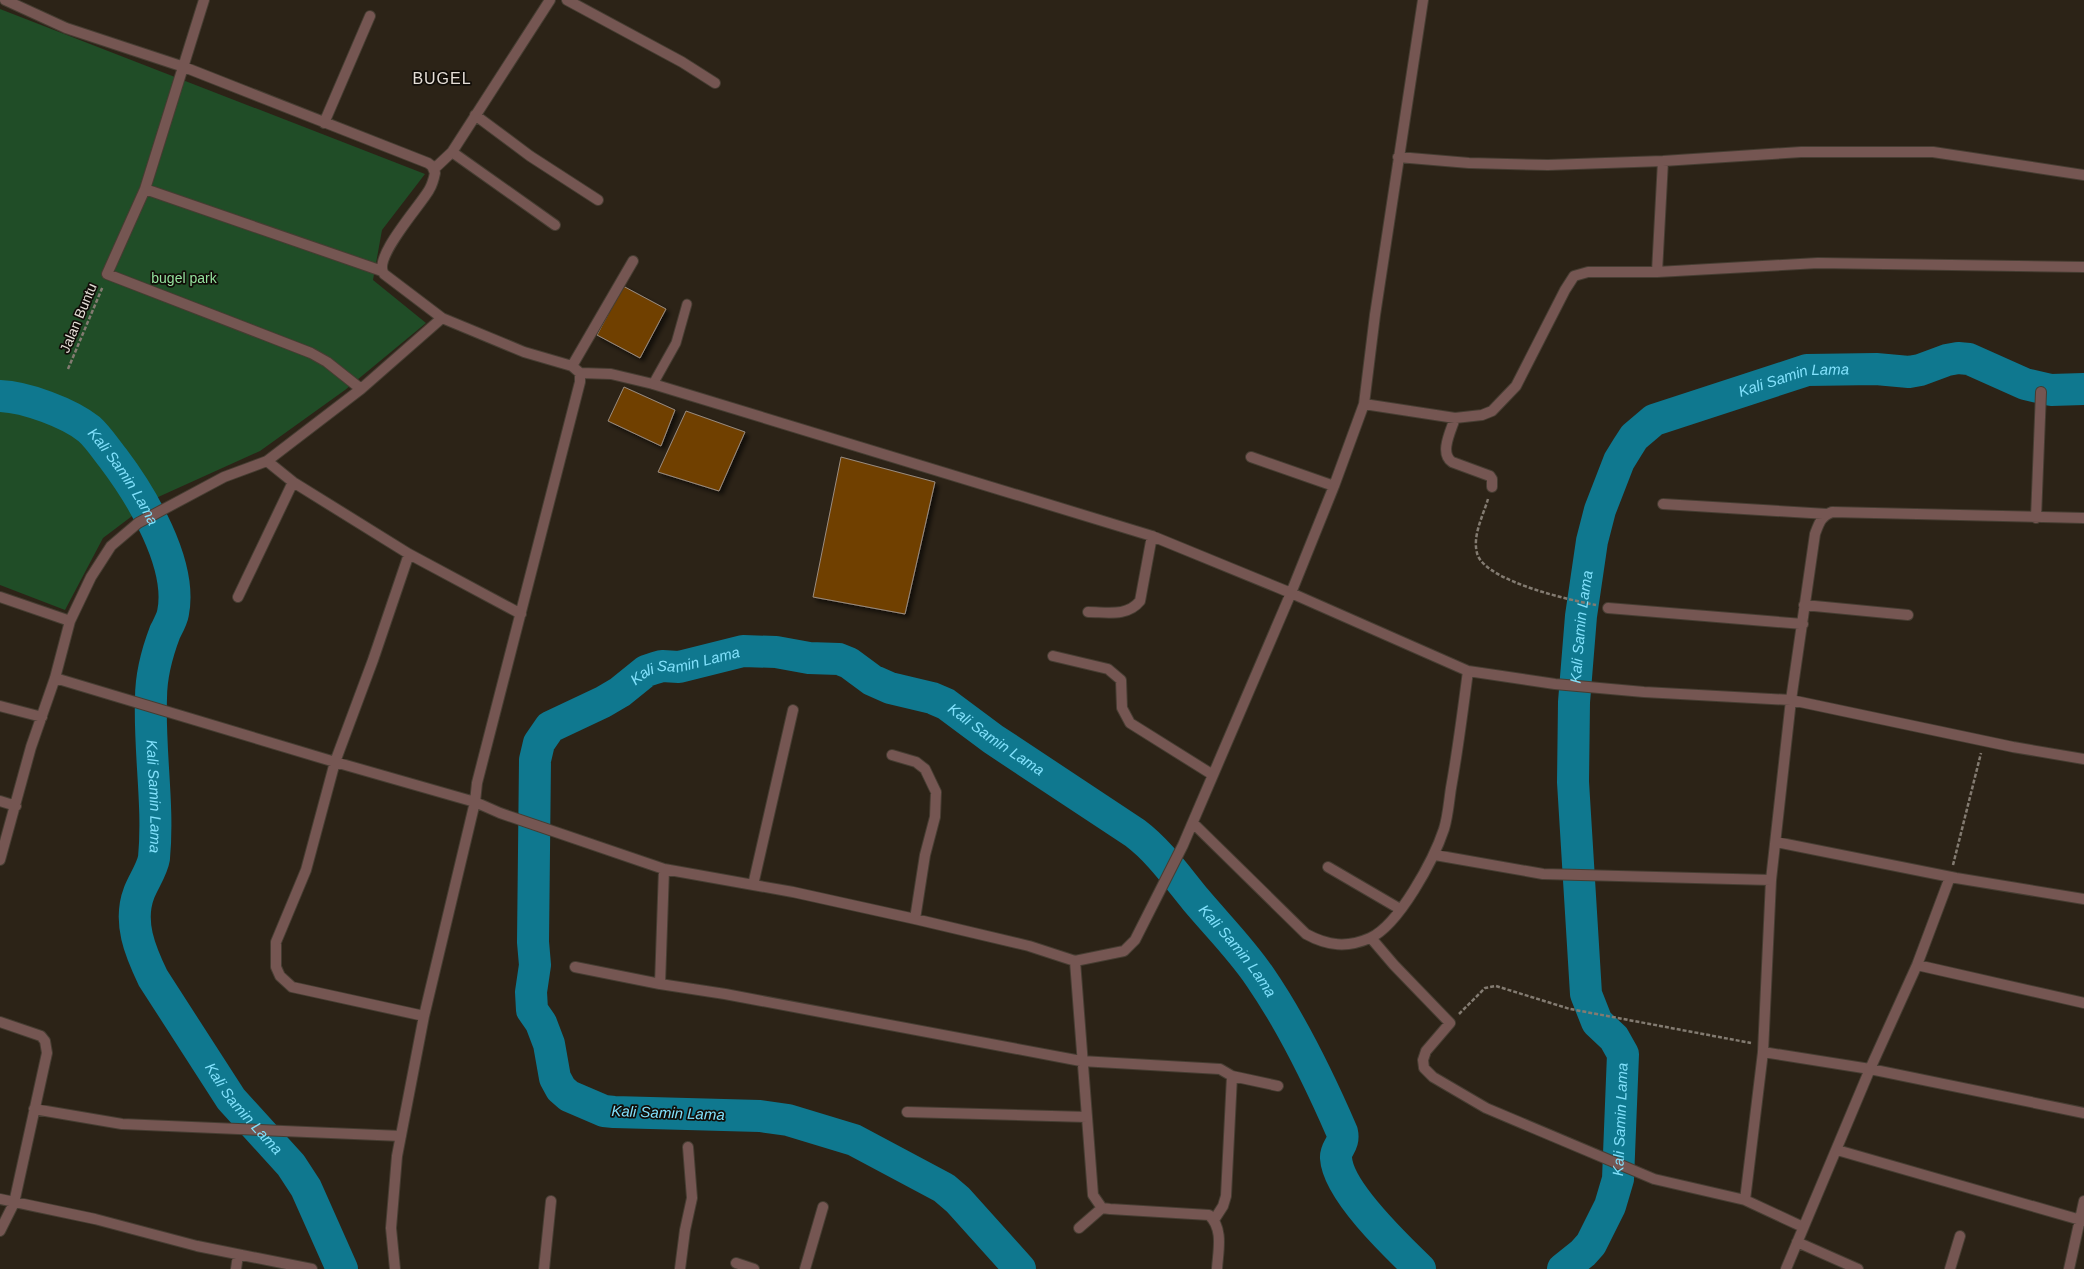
<svg xmlns="http://www.w3.org/2000/svg" width="2084" height="1269" viewBox="0 0 2084 1269" font-family="Arial,sans-serif">
  <style>
    .green { fill: #204d27 }
    .lines { fill: none; stroke-linecap: round; stroke-linejoin: round }
    .river { stroke: #0f788f; stroke-width: 32 }
    .building { fill: #6f4006; stroke: #9a8c7f; filter: url(#shadow) }
    .service-casing { stroke: #463d32; stroke-width: 11 }
    .minor-casing { stroke: #463d32; stroke-width: 12 }
    .path { stroke: #837b71; stroke-width: 2.5; stroke-dasharray: 4 2; stroke-linecap: butt }
    .service { stroke: #755652; stroke-width: 9 }
    .minor { stroke: #755652; stroke-width: 10 }
    .labels { text-anchor: middle; stroke-width: 3.5; stroke-linejoin: round; paint-order: stroke }
    .park-label { font-size: 14px; fill: #95e29e; stroke: #110d08 }
    .street-label { font-size: 14px; fill: #e5ded7; stroke: #110d08 }
    .water-label { font-size: 15px; font-style: italic; fill: #82e1fc; stroke: #110d08 }
    .quarter-label { font-size: 16px; letter-spacing: 1px; fill: #e5ded7; stroke: #110d08 }
  </style>
  <defs>
    <filter id="shadow"><feDropShadow dx="3.5" dy="3.5" stdDeviation="2" flood-color="#0009"/></filter>
  </defs>
  <rect width="100%" height="100%" fill="#2c2317"/>
  <!-- green -->
  <path class="green" d="M0,9L425,174L382,230L373,280L426,323L345,390L260,451L156,498L103,538L65,610L0,585Z"/>
  <g class="lines">
    <!-- river -->
    <g class="river">
      <path id="s1" d="M0,396C26,397 69,413 89,429C98,437 105,448 113,458C141,495 183,564 173,613C172,619 168,626 165,632C157,653 151,675 151,698C149,752 159,805 154,858C152,870 143,882 139,893C128,922 140,951 153,978L231,1099L291,1165L306,1188L342,1269"/>
      <path id="s2" d="M1020,1269L958,1200L944,1188L854,1140L788,1120L760,1116L614,1112L604,1111L569,1096L561,1089L555,1078L549,1044L541,1023L532,1010L531,992L535,965L533,942L535,760L539,743L550,727L603,702L620,692L646,671L655,668L662,666L679,667L743,651L776,652L809,658L839,659L849,663L872,680L890,688L932,698L946,704L993,739L1135,833C1159,851 1177,877 1196,900C1217,925 1242,950 1260,977C1293,1025 1319,1079 1342,1132C1345,1145 1335,1148 1336,1158C1338,1191 1396,1246 1420,1269"/>
      <path id="s3" d="M1563,1269L1583,1253L1591,1244L1610,1206L1618,1179L1623,1054L1614,1038L1597,1022L1586,994L1573,782L1574,702L1581,616L1592,541L1600,510L1619,461L1627,448L1634,437L1654,420L1807,370L1876,369L1909,372L1920,370L1947,360L1958,358L1969,359L2025,384L2051,390L2084,389"/>
    </g>
  </g>
  <!-- building -->
  <path class="building" d="M623,286L666,309L640,358L597,335Z
    M624,387L675,410L661,446L608,421Z
    M686,411L745,432L719,491L658,472Z
    M841,457L935,482L905,614L813,597Z"/>
  <g class="lines">
    <!-- service casing -->
    <g class="service-casing">
      <path id="service" d="M653,384L676,343L687,304"/>
    </g>
    <!-- minor casing -->
    <g class="minor-casing">
      <path id="minor" d="M5,0L66,28L184,67L428,163L432,166L435,173C434,178 432,185 429,190C420,206 372,258 384,274L442,318L524,352L572,366L580,373V382L477,783L475,802L500,813L664,869L793,892L915,919L1029,946L1075,961L1093,1195L1102,1208L1110,1209L1209,1215C1224,1229 1218,1251 1217,1269
        M204,0L145,189L107,274L311,353L327,362L361,389
        M567,0L682,62L715,83
        M475,115L530,156L598,200
        M324,123L370,16
        M452,152L555,225
        M1398,157L1469,163L1548,165L1663,161L1801,152H1933L2084,175
        M434,169L452,152L550,0
        M145,189L382,271
        M1657,272L1818,263L2084,267
        M572,366L633,261
        M580,373L611,374L653,384L1152,536L1291,593L1468,671L1555,684L1644,692L1791,700L2013,747L2084,759
        M1364,404L1455,418L1482,415L1492,411L1516,386L1565,290L1574,276L1588,272H1657L1663,161
        M1455,418C1451,431 1439,453 1452,462L1490,476L1492,479V487
        M1251,457L1334,486
        M267,461L293,482L409,554L521,614
        M1663,504L1827,514
        M2036,518L2041,392
        M0,597L70,621
        M238,597L293,482
        M1804,605L1908,615
        M1608,608L1803,624
        M1088,612C1107,612 1127,617 1140,601L1152,536
        M1053,656L1108,669L1121,680L1122,708L1130,723L1213,775
        M55,678L335,762L306,870L276,942V967L280,976L292,987L424,1016
        M0,706L42,717
        M892,755L916,762L925,769L936,792L935,817L925,855L915,919
        M0,801L16,806
        M1193,823L1306,934C1328,946 1347,948 1370,938C1399,925 1434,859 1444,829C1448,816 1449,801 1451,788C1458,749 1463,710 1468,671
        M1776,842L1956,878L2084,899
        M1435,855L1543,874L1771,880
        M0,860L31,747L55,678L70,621L91,577L111,546L138,523L224,477L267,461L361,389L442,318
        M1328,867L1400,909
        M664,869L660,984L725,994L1081,1061L1220,1069L1232,1076L1278,1086
        M753,885L793,710
        M1371,938L1394,965L1450,1023L1426,1051L1423,1060L1424,1068L1433,1077L1486,1108L1654,1179L1745,1200
        M1075,961L1124,951L1135,940L1183,845L1291,593L1334,486L1364,404L1375,315L1423,0
        M1917,965L2084,1003
        M575,967L660,984
        M0,1022L41,1036L45,1041L47,1053L14,1203L0,1231
        M1763,1052L1870,1069L2084,1113
        M34,1109L122,1124L401,1136
        M907,1112L1087,1117
        M1837,1150L2084,1221
        M0,1199L95,1219L197,1246L312,1269
        M1214,1220L1223,1206L1226,1196L1232,1076
        M1803,1227L1745,1200L1763,1052L1771,880L1791,700L1815,534C1819,523 1821,516 1832,512L2084,518
        M1079,1228L1102,1208
        M1797,1242L1858,1269
        M736,1263L754,1269
        M236,1269L238,1255
        M395,1269L391,1228L397,1156L424,1016L475,802L335,762L373,660L409,554
        M544,1269L551,1201
        M680,1269L685,1230L692,1198L688,1147
        M805,1269L823,1207
        M1786,1269L1870,1069L1917,965L1950,877
        M1950,1269L1960,1236
        M2069,1269L2084,1201"/>
    </g>
    <!-- path -->
    <path class="path" d="M68,369L103,286
      M1488,499C1483,516 1471,538 1478,556C1490,582 1569,600 1596,605
      M1953,865L1981,753
      M1459,1014L1485,988L1496,986L1570,1009L1751,1043"/>
    <!-- service -->
    <use href="#service" class="service"/>
    <!-- minor -->
    <use href="#minor" class="minor"/>
  </g>
  <g class="labels">
    <!-- park labels -->
    <g class="park-label">
      <text x="184" y="283">bugel park</text>
    </g>
    <!-- street labels -->
    <g class="street-label">
      <text transform="translate(78 318) rotate(-67)" y="5">Jalan Buntu</text>
    </g>
    <!-- water labels -->
    <g class="water-label">
      <text dy="5" stroke="none"><textPath href="#s3" startOffset="1045">Kali Samin Lama</textPath></text>
      <text dy="5" stroke="none"><textPath href="#s1" startOffset="155">Kali Samin Lama</textPath></text>
      <text dy="5" stroke="none"><textPath href="#s3" startOffset="673">Kali Samin Lama</textPath></text>
      <text dy="5" stroke="none"><textPath href="#s2" startOffset="1039">Kali Samin Lama</textPath></text>
      <text dy="5" stroke="none"><textPath href="#s2" startOffset="1375">Kali Samin Lama</textPath></text>
      <text dy="5" stroke="none"><textPath href="#s1" startOffset="491">Kali Samin Lama</textPath></text>
      <text dy="5" stroke="none"><textPath href="#s2" startOffset="1699">Kali Samin Lama</textPath></text>
      <text dy="5" stroke="none"><textPath href="#s1" startOffset="839">Kali Samin Lama</textPath></text>
      <text transform="translate(668 1113) rotate(2)" y="5">Kali Samin Lama</text>
      <text dy="5" stroke="none"><textPath href="#s3" startOffset="168">Kali Samin Lama</textPath></text>
    </g>
    <!-- quarter labels -->
    <g class="quarter-label">
      <text x="442" y="84">BUGEL</text>
    </g>
  </g>
</svg>
